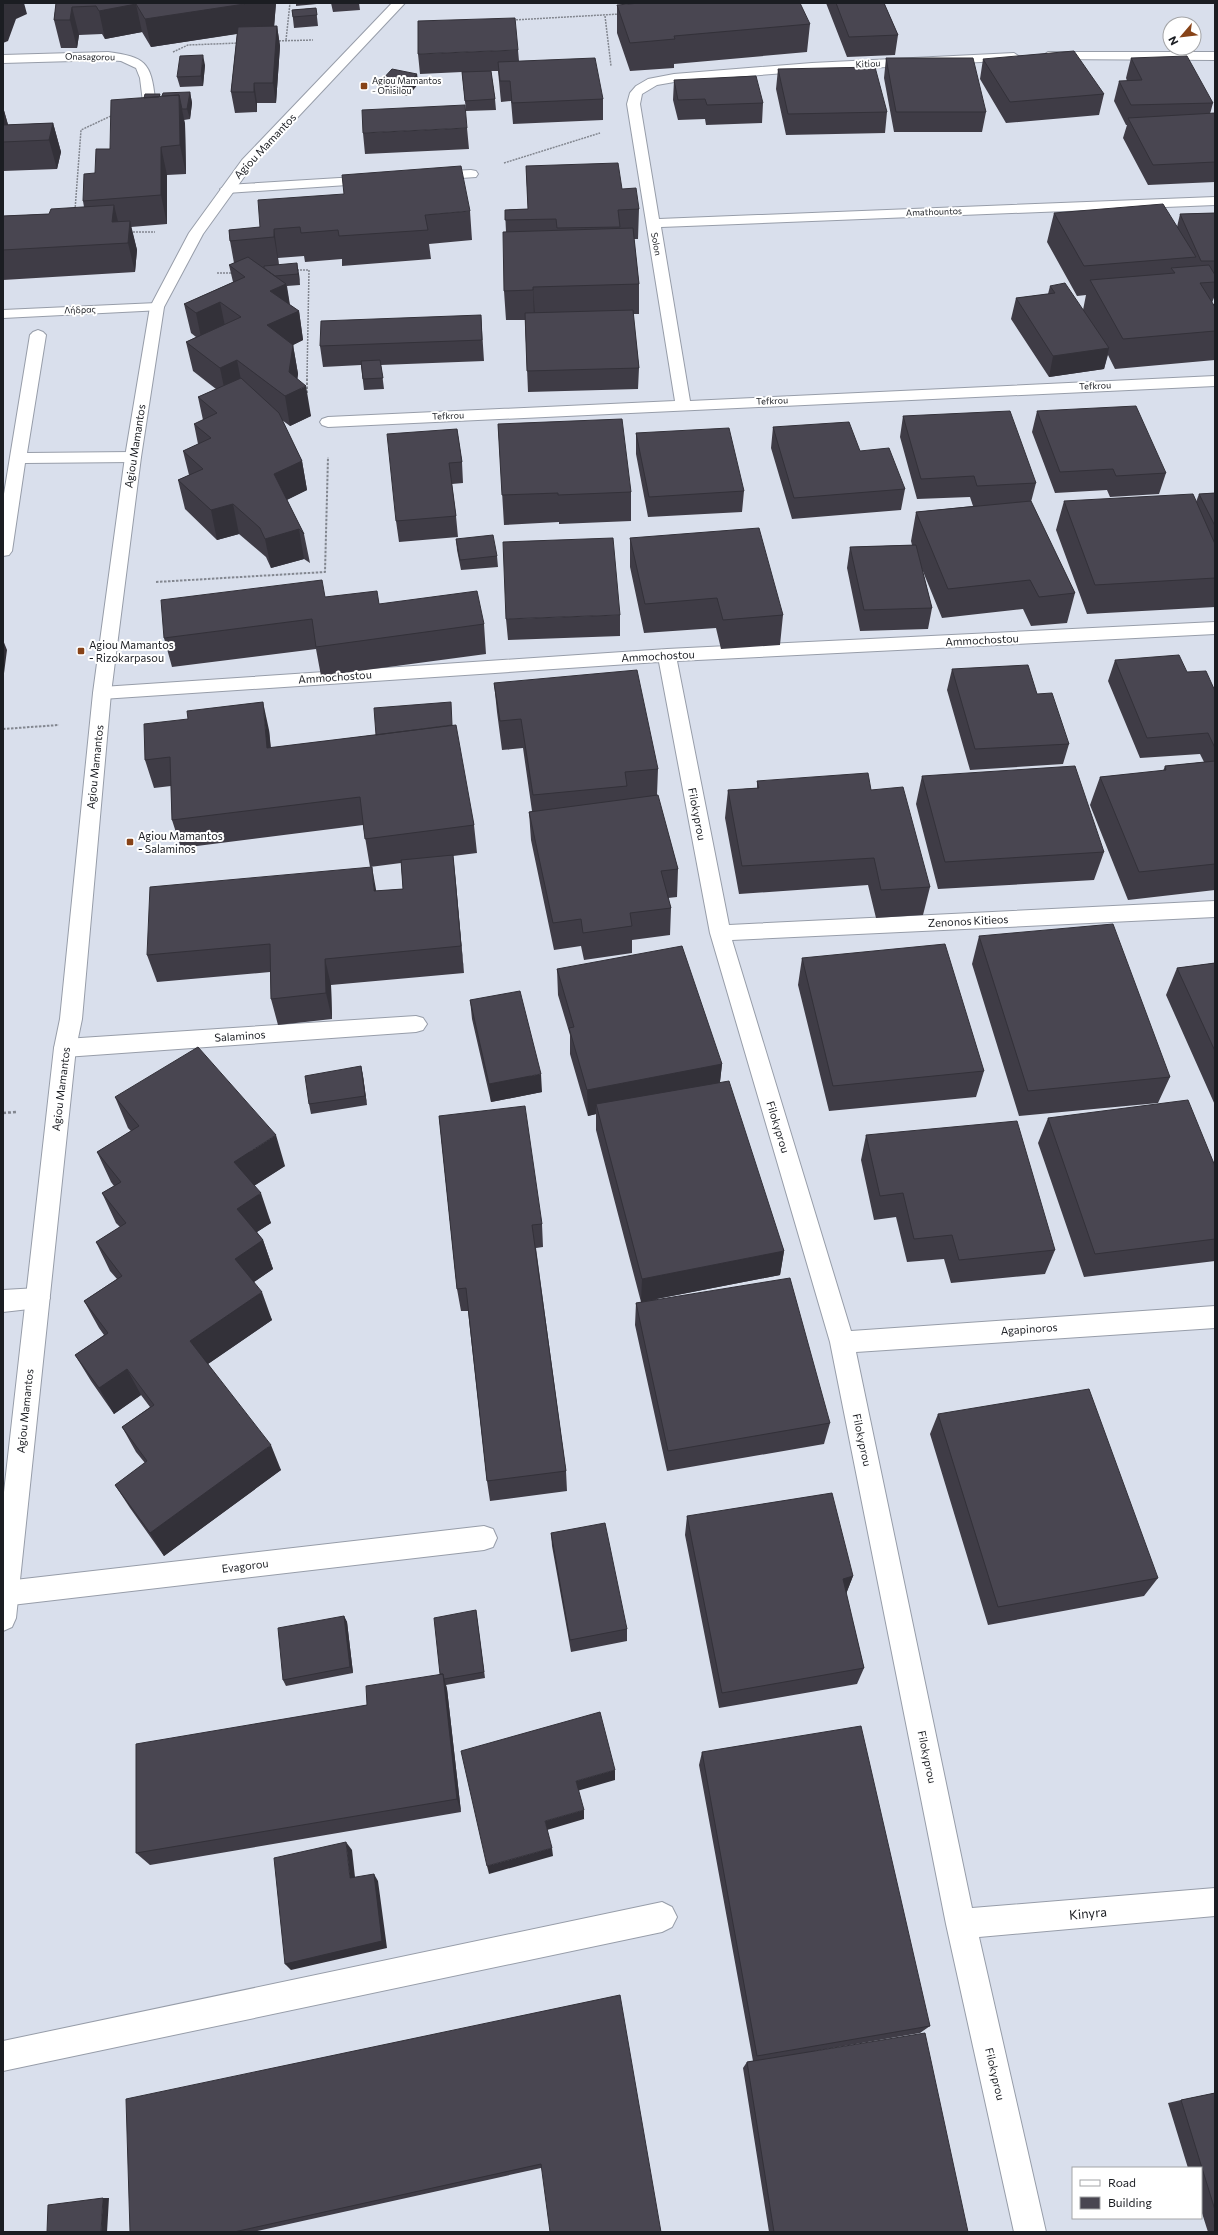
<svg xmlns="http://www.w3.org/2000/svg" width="1218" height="2235" viewBox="0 0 1218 2235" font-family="Commissioner,sans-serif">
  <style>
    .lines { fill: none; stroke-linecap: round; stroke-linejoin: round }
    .service-casing { stroke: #979da9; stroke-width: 2 }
    .minor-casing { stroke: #979da9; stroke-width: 2 }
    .tertiary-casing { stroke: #979da9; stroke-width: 2 }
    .path-far2 { stroke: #838790; stroke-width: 1.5; stroke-dasharray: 2 1; stroke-linecap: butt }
    .path-far1 { stroke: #838790; stroke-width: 2; stroke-dasharray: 2.5 1.5; stroke-linecap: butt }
    .path { stroke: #838790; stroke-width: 2.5; stroke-dasharray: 3 2; stroke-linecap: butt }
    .service { fill: #fff; fill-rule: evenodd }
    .minor { fill: #fff; fill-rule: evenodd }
    .tertiary { fill: #fff; fill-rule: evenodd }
    .wall { fill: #3f3c46 }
    .shaded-wall { fill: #333139 }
    .building { fill: #494651; stroke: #333139 }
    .poi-dot { fill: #874318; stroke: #fff; stroke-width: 1.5 }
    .labels { text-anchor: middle; stroke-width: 4; stroke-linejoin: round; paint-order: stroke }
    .far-street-label { font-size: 9px; fill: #1b1d22; stroke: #fff }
    .far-poi-label { font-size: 9px; fill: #1b1d22; stroke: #fff; text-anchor: start }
    .street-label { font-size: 11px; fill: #1b1d22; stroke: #fff }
    .poi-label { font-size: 11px; fill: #1b1d22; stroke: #fff; text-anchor: start }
    .near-street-label { font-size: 13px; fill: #1b1d22; stroke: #fff }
  </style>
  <rect width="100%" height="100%" fill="#d9dfec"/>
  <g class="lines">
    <!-- service casing -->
    <g class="service-casing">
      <path id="service" d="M38,330L43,332L46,335L27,453L133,452L139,454L141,457L139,460L133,462L25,463L12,551L9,555L3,556V500L30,335L33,332Z
        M662,1902L672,1907L677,1917L672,1927L662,1932L3,2071V2041Z"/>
    </g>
    <!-- minor casing -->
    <g class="minor-casing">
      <path id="minor" d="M108,52C145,57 151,62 155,99L153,102H143L140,78L136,68L121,61L108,60L3,63V55Z
        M1048,52H1215V60L1044,59L1042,56Z
        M1014,53L1020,57L1018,60L812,71L680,81L657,85L642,94L640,104L659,219L1215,197V205L661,227L690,401L1215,376V386L328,427L322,425L320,422L322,419L328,417L675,401L627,104L630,93L636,86L648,79L674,74L812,63Z
        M471,170L476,171L478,174L476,177L432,180L425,176L432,172Z
        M372,176L379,180L377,183L227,193L220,189L227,185Z
        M157,303L162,304L164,307L162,310L3,318V310Z
        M1215,622V634L677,661L729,925L1215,901V917L732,940L851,1331L1215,1306V1328L856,1352L972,1908L1215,1888V1916L979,1937L1046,2232H1014L946,1924L830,1342L710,933L659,662L102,699L96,697L93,693L96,689L102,687L667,649Z
        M416,1016L423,1018L427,1024L423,1030L416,1032L65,1057L57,1054L54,1048L57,1042L65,1039Z
        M38,1288L46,1291L50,1298L46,1305L38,1308L3,1312V1290Z
        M484,1526L493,1529L497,1538L493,1547L484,1550L3,1606V1582L6,1581Z"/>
    </g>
    <!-- tertiary casing -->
    <g class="tertiary-casing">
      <path id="tertiary" d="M392,3H405L252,166L203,234L164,307L141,457L111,693L82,1019L76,1048L16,1618L12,1627L3,1631V1501L54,1048L60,1019L93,693L125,457L150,307L189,233L242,160Z"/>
    </g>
    <!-- path-far2 -->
    <path class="path-far2" d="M605,16L611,66
      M513,20L620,14
      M286,40L290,3
      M276,41L313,40
      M173,52L188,45L239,43
      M504,163L600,133
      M75,210L81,130L113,115
      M130,232H155
      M297,270H309L307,377
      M217,273H234"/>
    <!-- path-far1 -->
    <path class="path-far1" d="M307,393V376
      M156,582L325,572L328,457
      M3,729L59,725"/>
    <!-- path -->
    <path class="path" d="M3,1113L16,1112"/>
    <!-- service -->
    <use href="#service" class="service"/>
    <!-- minor -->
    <use href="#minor" class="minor"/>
    <!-- tertiary -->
    <use href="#tertiary" class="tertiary"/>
  </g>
  <!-- wall -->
  <path class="wall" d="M56,3H276L274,26H277L280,46L276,103H257V112L235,113L231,92L237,34L151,47L142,32L105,39L102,34L79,35L77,48H61L54,20Z
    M296,3H327L296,6Z
    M331,3H359L360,10L333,12Z
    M826,3H884L898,35L895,55L847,57Z
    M617,5L810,24L807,52L674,64V68L630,71L617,33Z
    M316,8L318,26L294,28L292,10Z
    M518,50L519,61L603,99V120L513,124L511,101L501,102L498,71H491L495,99L496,110L466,111L462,72L420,74L418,54Z
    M886,58L986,112L982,132H894L884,78Z
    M1131,58L1213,103L1210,114L1215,113V182L1148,185L1123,138L1127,125H1126L1114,101L1119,81H1127L1126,78Z
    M983,59L1104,94L1099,115L1006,123L980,79Z
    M205,65L203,86L180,87L177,77Z
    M778,69L887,112L885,133L786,135L776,89Z
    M417,74L418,84L408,96L382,92L381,81Z
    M674,80L763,103L762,123L706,125L705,119L678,120L673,100Z
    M190,92L192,103L190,119L184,120L185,124L186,174L167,175V224L131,227L137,250L135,272L3,280V216L49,214L84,207L83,201L95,173L110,149L161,97Z
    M3,107L8,125L53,123L61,152L57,169L3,171Z
    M467,128L469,149L365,154L363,133Z
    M526,166L622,189L639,209L638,239H634L639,284V314H633L639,368L638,389L528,392L525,320H506L504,291L506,232L505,210L528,209Z
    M470,211L472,240L429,244L431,259L342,266V259L305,262L304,256L278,258L279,265L299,274L300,285L287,286L290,305L299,311L303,340L293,345L298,374L297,379L311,416L290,426L282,420L302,461L307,490L287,500L304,534L310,563L304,559L271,568L266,557L239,534L217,540L185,509L178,480L189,475L183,451L198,444L194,424L203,420L198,397L216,389L193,371L186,342L196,337L191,333L184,304L233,282L229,265L234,263L230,241L229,230Z
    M1054,213L1177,227L1180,214L1215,213V295L1212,303L1215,307V360L1115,369L1108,355L1104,369L1049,377L1011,319L1016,298L1048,294L1050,286L1083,310L1086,295L1077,296L1047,242Z
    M481,315L484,361L381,365L384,389L364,390L361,365L323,367L320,346Z
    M1037,411L1166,473L1159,494L1110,497L1107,490L1055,493L1032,432Z
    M903,416L1036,483L1031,502L1075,593L1067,623L1031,626L1023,609L942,618L922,569L932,608L928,629L860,631L847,568L850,547L912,545L911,541L916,512L973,506L970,497L917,499L900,437Z
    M498,424L631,492V521L559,524V522L504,525Z
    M773,427L860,451L905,489L901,510L792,519L771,448Z
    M457,429L462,462L463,483L452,484L456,516L458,537L399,542L396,521Z
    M636,433L744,491L742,512L648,517L636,454Z
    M1215,493V607L1087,614L1056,530L1064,501L1196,502L1199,494Z
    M630,538L783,615L780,645L721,649L716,628L644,633L630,567Z
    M456,539L497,556L498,567L461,570L457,550Z
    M325,597L379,604L484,624L486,654L321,676L316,649L172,667L164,638Z
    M620,615V636L508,640L506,619Z
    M1115,660L1187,672L1215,691V890L1128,900L1090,805L1100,777L1163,771L1165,766L1204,762L1200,754L1140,758L1108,681Z
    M952,669L1037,694L1069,744L1063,764L970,770L947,690Z
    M494,683L658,769L657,795L678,869L677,897L668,898L671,908L670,935L632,940V953L584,960L581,946L554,950L531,840L529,812L532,811L523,748L502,750L497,712Z
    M188,719L269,730L271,748L453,725L474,825L477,853L453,856L464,973L331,985L332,1019L278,1025L271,999L270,972L157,982L147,955L376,891L403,889L401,863L370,867L363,825L181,848L172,820L171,786L154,788L145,760Z
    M922,776L1104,852L1094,880L938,889L916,804Z
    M757,781L871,790L930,887L923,915L876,918L868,885L739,894L725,818L728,790L757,788Z
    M979,936L1170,1077L1158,1103L1019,1116L972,964Z
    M802,958L984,1071L976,1097L829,1111L798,985Z
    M1215,963V1105L1166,995L1177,968Z
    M557,969L722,1064L720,1082L784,1251L780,1275L656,1299L830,1423L824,1444L667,1471L635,1325L636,1303L641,1302L596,1130V1114L588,1116L570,1054V1035L558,995Z
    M470,1000L542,1092L491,1102L472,1019Z
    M361,1066L363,1076L367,1105L311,1114L309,1104Z
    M115,1097L285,1166L254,1186L271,1223L257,1232L263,1240L273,1269L254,1282L272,1320L208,1364L281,1470L164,1556L130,1508L115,1485L145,1463L136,1452L122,1427L150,1407L141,1395L114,1414L91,1381L75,1355L104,1335L99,1328L84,1301L117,1279L110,1271L96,1242L120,1227L116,1223L102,1193L114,1186L111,1182L97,1152L131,1131L128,1128Z
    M439,1116L542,1224L543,1247L536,1248L566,1471L567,1491L490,1501L487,1481L468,1311H461L457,1289Z
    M1048,1118L1215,1166V1261L1084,1277L1038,1143Z
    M866,1135L1055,1250L1045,1274L951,1283L944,1259L907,1262L896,1217L874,1220L861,1160Z
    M938,1414L1158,1578L1144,1596L988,1625L930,1434Z
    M687,1516L853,1576L846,1594L864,1668L857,1684L719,1708L685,1535Z
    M551,1533L627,1629V1641L571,1652L552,1546Z
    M476,1610L485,1678L446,1685L447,1689L461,1812L150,1865L136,1853L367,1705L440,1674Z
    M344,1616L347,1622L353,1673L286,1686L283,1680Z
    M702,1752L930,2026L920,2033L815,2051L968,2232H769L743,2068L747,2062L753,2061L699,1765Z
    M620,1995L541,2168L253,2232H130Z
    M1215,2093V2232H1208L1201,2210V2168H1188L1168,2103L1181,2100Z"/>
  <!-- shaded-wall -->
  <path class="shaded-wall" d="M4,3H24L27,14L16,19L8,41L3,43V6Z
    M251,3H276L274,28L151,47L145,19Z
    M136,4L142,32L105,39L99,11Z
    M72,7L79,35L77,48L70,20Z
    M277,26L280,46L276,103L273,83Z
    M203,55L205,65L203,86L201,76Z
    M417,74L418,84L408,96L407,86Z
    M254,83L257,103V112L254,92Z
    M190,92L192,103L190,119L187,109Z
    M179,95L185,124L186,174L180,145Z
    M3,107L11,135L3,140Z
    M53,123L61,152L57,169L49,140Z
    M161,147L167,175V224L161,195Z
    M114,205L121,234L112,222Z
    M130,221L137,250L135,272L128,243Z
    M274,229L278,258L279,267L274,237Z
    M297,263L299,274L300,285L298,274Z
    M286,284L291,313L270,291Z
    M533,287L535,316L534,319L533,290Z
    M220,302L226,331L202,342L196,313Z
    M299,311L303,340L293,345L298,374L296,391L306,386L311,416L290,426L285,396L267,325Z
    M1109,348L1104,369L1049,377L1053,356Z
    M237,360L243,390L226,397L220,368Z
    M302,461L307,490L280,503L274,474Z
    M233,504L239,534L217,540L211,510Z
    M299,529L304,559L271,568L265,539Z
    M3,640L7,650L3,681Z
    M263,702L269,730L273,777L267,748Z
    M453,855L456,883L464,973L461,946Z
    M372,867L377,895L374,891Z
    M325,959L331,985L332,1019L326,993Z
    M722,1064L719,1090L596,1104V1114L588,1116L587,1090Z
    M361,1066L363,1076L367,1105L365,1096Z
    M541,1074L542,1092L491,1102L489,1084Z
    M276,1135L285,1166L244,1192L234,1162Z
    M261,1193L271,1223L247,1238L237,1209Z
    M263,1240L273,1269L245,1288L235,1259Z
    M784,1251L780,1275L641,1302L642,1279Z
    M262,1292L272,1320L202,1368L190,1341Z
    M127,1369L141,1395L114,1414L99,1388Z
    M271,1445L281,1470L164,1556L150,1533Z
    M853,1576L846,1594L843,1579Z
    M344,1616L347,1622L353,1673L350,1667Z
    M443,1674L447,1689L461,1812L457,1799Z
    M615,1770V1780L577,1791L576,1781Z
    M584,1810V1819L547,1830L545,1821Z
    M346,1842L352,1850L356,1886L350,1878Z
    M552,1848L553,1856L489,1874L487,1866Z
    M374,1874L378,1881L387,1948L291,1970L285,1964Z
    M103,2198H109L107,2232H101Z"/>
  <!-- building -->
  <path class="building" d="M56,3H251L145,19L136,4L99,11L96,6L72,7L70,20H54Z
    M640,3H800L810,24L674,36L675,39L630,43L617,5Z
    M836,3H884L898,35L849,37Z
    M316,8L317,15L293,17L292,10Z
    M515,18L518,50L418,54V21Z
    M277,26L273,83H254V92H231L238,27Z
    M1074,51L1104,94L1010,102L983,59Z
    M203,55L201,76L177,77L180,56Z
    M1187,56L1213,103L1131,105L1119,81L1142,80L1131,58Z
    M595,58L603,99L512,103L510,81H500L498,62Z
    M886,58H973L986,112H896Z
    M875,67L887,112L788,114L778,69Z
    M392,69L417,74L407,86L381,81Z
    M491,71L495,99L465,101L462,72Z
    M756,76L763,103L707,105L705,99L678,100L674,80Z
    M190,92L187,109H182L179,95L162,96L163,93Z
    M145,94H160L159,97L144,98Z
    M179,95L180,145L161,147V195L83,201L84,174L95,173L96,149H110L111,100Z
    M465,105L467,128L363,133L362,110Z
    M1215,113V162L1153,165L1128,118Z
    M53,123L49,140L3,142V125Z
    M618,163L622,189L636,188L639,209L618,210L620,227L557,228L556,219L505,220V210L528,209L526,166Z
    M461,166L470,211L425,215L428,230L339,236L338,230L301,233L300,227L274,229V237L230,241L229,230L260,227L258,200L344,194L342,175Z
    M1163,204L1196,257L1084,266L1054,213Z
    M114,205L112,222L130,221L128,243L3,250V216L49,214L51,209Z
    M1215,213V261H1201L1180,214Z
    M633,228L639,284L533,287V290L504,291L503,232Z
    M248,257L286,284L270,291L299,311L267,325L293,345L289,372L306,386L285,396L237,360L220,368L186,342L241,317L220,302L196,313L184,304L245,277L229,265Z
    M297,263L298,274L275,276L264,268V266Z
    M1209,265L1215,275V282L1200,283L1215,307V331L1123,339L1090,280L1175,273L1171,268Z
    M1065,283L1109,348L1053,356L1016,298L1055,293L1050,286Z
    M633,310L639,368L527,371L525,313Z
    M481,315L482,340L320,346L321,321Z
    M380,360L383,378L363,379L361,361Z
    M241,378L279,413L302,461L274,474L304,534L299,529L265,539L260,528L233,504L211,510L178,480L203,469L183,451L211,438L194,424L217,413L198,397Z
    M1136,406L1166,473L1116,476L1113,469L1060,472L1037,411Z
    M1010,411L1036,483L977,486L974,476L921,479L903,416Z
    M622,419L631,492L558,495V493L502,495L498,424Z
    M849,422L860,451L889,448L905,489L794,498L773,427Z
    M729,428L744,491L649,497L636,433Z
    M457,429L462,462L449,463L456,516L396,521L387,434Z
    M1215,493V526L1199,494Z
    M1193,494L1215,544V578L1095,585L1064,501Z
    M1031,501L1075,593L1039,597L1030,580L948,589L916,512Z
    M759,528L783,615L723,620L717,598L645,604L630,538Z
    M493,535L497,556L460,560L456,539Z
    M613,538L620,615L506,619L503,542Z
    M916,545L932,608L864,610L850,547Z
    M322,580L325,597L377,591L379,604L477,591L484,624L316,647L312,619L164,638L161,600Z
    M1179,655L1187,672L1206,671L1215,691V748L1208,733L1147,738L1115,660Z
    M1028,665L1037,694L1052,693L1069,744L975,749L952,669Z
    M637,670L658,769L625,772L627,786L533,795L521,719L500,721L494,683Z
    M263,702L267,748L456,725L474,825L365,839L360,797L172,820L170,757L145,760L144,724L188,719L187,711Z
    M451,702L452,725L376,735L374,708Z
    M1215,761V864L1139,872L1100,777L1166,770L1165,766Z
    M1075,766L1104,852L945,862L922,776Z
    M868,773L871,790L903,787L930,887L881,890L874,858L742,866L728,790L759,788L757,781Z
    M658,795L678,869L661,871L671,908L630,913L632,926L583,933L581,919L553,923L529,812Z
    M453,855L461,946L325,959L326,993L271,999L270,944L147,955L150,887L372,867L374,891L403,889L401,860Z
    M1113,924L1170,1077L1028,1091L979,936Z
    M945,944L984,1071L833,1086L802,958Z
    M682,946L722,1064L587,1090L569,1028L574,1027L557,969Z
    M1215,963V1051L1177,968Z
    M520,991L541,1074L489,1084L470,1000Z
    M198,1047L276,1135L234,1162L261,1193L237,1209L263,1240L235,1259L262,1292L190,1341L271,1445L150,1533L115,1485L147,1461L122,1427L154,1405L127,1369L99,1388L75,1355L108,1333L84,1301L122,1276L96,1242L126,1223L102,1193L121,1182L97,1152L139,1126L115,1097Z
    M361,1066L365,1096L309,1104L305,1076Z
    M729,1081L784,1251L642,1279L596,1104Z
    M1188,1100L1215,1166V1239L1095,1254L1048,1118Z
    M525,1106L542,1224L532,1225L566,1471L487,1481L466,1288L457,1289L439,1116Z
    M1017,1121L1055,1250L959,1260L952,1235L914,1239L903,1193L880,1196L866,1135Z
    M790,1278L830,1423L668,1451L636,1303Z
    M1089,1389L1158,1578L998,1607L938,1414Z
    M832,1493L853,1576L843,1579L864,1668L722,1693L687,1516Z
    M605,1523L627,1629L570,1640L551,1533Z
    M476,1610L484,1672L444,1679L443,1674H440L434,1618Z
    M344,1616L350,1667L283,1680L278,1628Z
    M443,1674L457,1799L136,1853V1744L367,1705L366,1686Z
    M600,1712L615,1770L576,1781L584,1810L545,1821L552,1848L487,1866L461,1751Z
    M861,1726L930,2026L757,2056L702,1752Z
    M346,1842L350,1878L374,1874L382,1941L285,1964L274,1858Z
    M620,1995L661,2232H550L541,2164L234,2232H130L126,2099Z
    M925,2033L968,2232H774L747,2062Z
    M1215,2093V2210L1181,2100Z
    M103,2198L101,2232H47L48,2205Z"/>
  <!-- markers -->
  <g class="poi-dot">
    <rect x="360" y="82" width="8" height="8" rx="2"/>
    <rect x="77" y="647" width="8" height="8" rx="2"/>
    <rect x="126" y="838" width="8" height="8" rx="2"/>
  </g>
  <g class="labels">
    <!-- far-street labels -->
    <g class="far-street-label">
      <text transform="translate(90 57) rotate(1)" y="3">Onasagorou</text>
      <text transform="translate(868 64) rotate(-3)" y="3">Kitiou</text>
      <text transform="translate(934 212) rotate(-2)" y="3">Amathountos</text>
      <text transform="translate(656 244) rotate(80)" y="3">Solon</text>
      <text transform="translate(80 310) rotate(-2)" y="3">Λήδρας</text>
      <text transform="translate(1095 386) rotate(-3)" y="3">Tefkrou</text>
      <text transform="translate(772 401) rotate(-3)" y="3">Tefkrou</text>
      <text transform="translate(448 416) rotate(-3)" y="3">Tefkrou</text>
    </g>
    <!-- far-poi labels -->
    <g class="far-poi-label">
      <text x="372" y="84">Agiou Mamantos<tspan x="372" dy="10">- Onisilou</tspan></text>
    </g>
    <!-- street labels -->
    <g class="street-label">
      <text transform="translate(265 146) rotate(-47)" y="4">Agiou Mamantos</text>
      <text transform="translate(135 446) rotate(-81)" y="4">Agiou Mamantos</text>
      <text transform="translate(982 640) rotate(-3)" y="4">Ammochostou</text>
      <text transform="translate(658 656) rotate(-3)" y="4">Ammochostou</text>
      <text transform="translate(335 677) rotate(-4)" y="4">Ammochostou</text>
      <text transform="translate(95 767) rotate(-84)" y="4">Agiou Mamantos</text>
      <text transform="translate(697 814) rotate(79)" y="4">Filokyprou</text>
      <text transform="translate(968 921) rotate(-3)" y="4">Zenonos Kitieos</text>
      <text transform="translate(240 1036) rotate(-4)" y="4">Salaminos</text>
      <text transform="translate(61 1089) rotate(-83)" y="4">Agiou Mamantos</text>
      <text transform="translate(778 1127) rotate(73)" y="4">Filokyprou</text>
      <text transform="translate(1029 1329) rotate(-4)" y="4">Agapinoros</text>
      <text transform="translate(25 1411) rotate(-84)" y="4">Agiou Mamantos</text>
      <text transform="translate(862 1440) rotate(78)" y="4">Filokyprou</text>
      <text transform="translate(245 1566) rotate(-7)" y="4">Evagorou</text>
      <text transform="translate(927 1757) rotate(78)" y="4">Filokyprou</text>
      <text transform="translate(995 2074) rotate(77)" y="4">Filokyprou</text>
    </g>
    <!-- poi labels -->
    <g class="poi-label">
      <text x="89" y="649">Agiou Mamantos<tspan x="89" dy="13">- Rizokarpasou</tspan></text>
      <text x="138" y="840">Agiou Mamantos<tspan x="138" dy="13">- Salaminos</tspan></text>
    </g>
    <!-- near-street labels -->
    <g class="near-street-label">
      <text transform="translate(1088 1913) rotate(-5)" y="5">Kinyra</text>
    </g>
  </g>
  <!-- border -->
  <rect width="1218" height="2235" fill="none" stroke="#1b1d22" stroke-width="8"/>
  <!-- legend -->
  <rect x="1072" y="2167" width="130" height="52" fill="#ffffff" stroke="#a4a5a7"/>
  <rect x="1080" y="2180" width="20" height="6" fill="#ffffff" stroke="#a4a5a7"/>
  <text x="1108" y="2187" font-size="12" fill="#1b1d22">Road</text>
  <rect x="1080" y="2197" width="20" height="12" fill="#494651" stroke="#a4a5a7"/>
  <text x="1108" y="2207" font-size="12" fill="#1b1d22">Building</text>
  <!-- north arrow -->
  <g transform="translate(1182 36) rotate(242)"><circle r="19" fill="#ffffff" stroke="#a4a5a7"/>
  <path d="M0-3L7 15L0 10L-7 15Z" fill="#874318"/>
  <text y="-6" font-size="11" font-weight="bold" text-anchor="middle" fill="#1b1d22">N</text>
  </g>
</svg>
